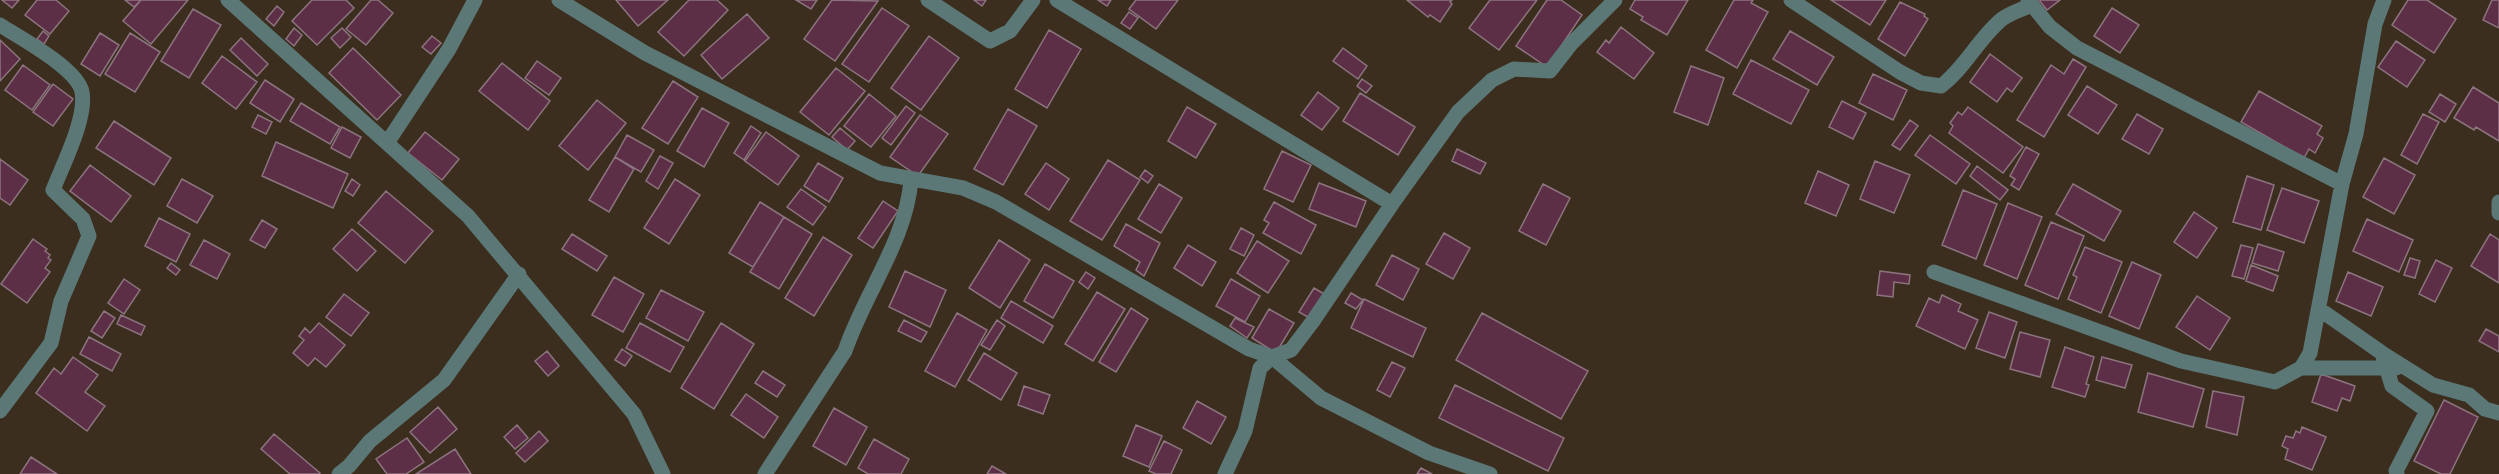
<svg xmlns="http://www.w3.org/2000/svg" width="2499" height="474" viewBox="0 0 2499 474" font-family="Commissioner,sans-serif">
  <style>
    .building { fill: #5d2f47; stroke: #8c747f; stroke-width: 1.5 }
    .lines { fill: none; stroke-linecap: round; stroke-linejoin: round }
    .minor { stroke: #5b7877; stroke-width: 15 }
  </style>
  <rect width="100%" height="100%" fill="#3b2e1e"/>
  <!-- building -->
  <path class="building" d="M2,0H19L12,8Z
    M37,0H56L69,11L50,34L25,15Z
    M125,0H141L134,7Z
    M141,0H188L151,44L123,21Z
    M312,0H346L354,8L317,45L292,21Z
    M371,0H378L393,13L366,45L346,29Z
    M616,0H668L638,26Z
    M689,0H717L728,10L684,56L658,32Z
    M796,0H817L811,9Z
    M832,0L878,1L835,61L804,39Z
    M974,0H986L982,6Z
    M1098,0H1111L1107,6Z
    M1136,0H1178L1156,29L1129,9Z
    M1407,0H1452L1450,2L1452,4L1440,22L1430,15L1428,17Z
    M1490,0H1537L1499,50L1469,28Z
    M1547,0H1561L1582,15L1547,67L1516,46Z
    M1635,0H1688L1667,35L1641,20L1643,17L1630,9Z
    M1734,0H1753L1751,3L1768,12L1737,68L1706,50Z
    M1831,0H1886L1870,25Z
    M2039,0H2060L2047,10Z
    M2408,0H2427L2456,19L2434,53L2392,25Z
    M2492,0H2499V28L2483,20Z
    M1900,2L1925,14L1924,16L1928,19L1905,56L1878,39Z
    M277,6L284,12L274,26L266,19Z
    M882,8L909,26L869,82L842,64Z
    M2112,8L2139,25L2120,53L2094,36Z
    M193,9L221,25L189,78L161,61Z
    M1129,12L1138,18L1130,29L1121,23Z
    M747,14L769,38L722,79L701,55Z
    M1621,27L1654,53L1634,79L1597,52L1606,40L1609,43Z
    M294,28L302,35L294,46L286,39Z
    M342,28L351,37L340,48L331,38Z
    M1049,30L1081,49L1047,108L1015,89Z
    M43,31L49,36L44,44L37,39Z
    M1790,31L1834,57L1817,85L1773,59Z
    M100,33L119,45L100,76L81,64Z
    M130,33L160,52L135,92L105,74Z
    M432,36L441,43L431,54L422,47Z
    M929,36L959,58L921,110L891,88Z
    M241,38L268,64L257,76L230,50Z
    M0,40L20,59L0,81Z
    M2396,41L2425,60L2407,87L2378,67Z
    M353,48L401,95L377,120L329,73Z
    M1343,48L1367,66L1358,79L1333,61Z
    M1990,54L2022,78L2012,92L2007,88L1997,102L1970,82Z
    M222,56L257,82L236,109L202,83Z
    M2073,59L2086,67L2044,137L2017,120L2051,65L2064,74Z
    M1751,60L1809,90L1791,124L1733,94Z
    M537,61L561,78L549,95L525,78Z
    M502,63L550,101L528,130L479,91Z
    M23,65L50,85L32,110L5,90Z
    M1691,66L1724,78L1708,125L1674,112Z
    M836,68L865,91L829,135L800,112Z
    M1873,74L1907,90L1893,120L1859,103Z
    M1362,79L1372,86L1366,93L1357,86Z
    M265,80L294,99L280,122L250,103Z
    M673,81L698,97L668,144L642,128Z
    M53,84L73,99L53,126L33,112Z
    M2087,86L2117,105L2098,134L2068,115Z
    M2473,87L2499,103V141L2476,127L2474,130L2454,118Z
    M2259,91L2322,126L2317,134L2323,138L2315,153L2309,149L2304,158L2241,122Z
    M1318,92L1339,108L1322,130L1301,115Z
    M1360,93L1415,127L1398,155L1343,121Z
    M869,94L896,116L871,147L844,126Z
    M2440,94L2456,104L2445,122L2429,112Z
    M597,100L626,123L588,170L559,146Z
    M1842,101L1866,113L1853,139L1829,127Z
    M301,103L340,127L330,144L290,121Z
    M906,106L915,113L891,145L882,138Z
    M1187,107L1216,124L1196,158L1168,141Z
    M1968,107L2023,147L2003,173L1949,133L1953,126L1950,123L1958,112L1962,115Z
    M702,108L729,123L704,167L677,151Z
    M1008,109L1037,126L1003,185L974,169Z
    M2137,114L2163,129L2149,154L2122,139Z
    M2423,114L2439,122L2417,164L2401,155Z
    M258,115L272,122L266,134L252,127Z
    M920,115L948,134L918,176L890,157Z
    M1910,120L1918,126L1900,150L1892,145Z
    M114,121L171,158L154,185L96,148Z
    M751,126L761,133L744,160L734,153Z
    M342,127L361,137L350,158L331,148Z
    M840,128L855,141L847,150L832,137Z
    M425,132L459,159L442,180L408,153Z
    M766,132L799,156L778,185L745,161Z
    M627,135L654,150L641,172L615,157Z
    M1930,135L1970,164L1956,184L1915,155Z
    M276,142L348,174L333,208L262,176Z
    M2026,147L2039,154L2019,190L2011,185L2015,179L2010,176Z
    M1457,149L1486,163L1480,174L1452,161Z
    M1282,151L1311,165L1293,202L1264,189Z
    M660,156L673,163L658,189L646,181Z
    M615,157L634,169L609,212L589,200Z
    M2384,158L2415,175L2394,214L2363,197Z
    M0,159L28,180L10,205L0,198Z
    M1108,160L1140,180L1102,240L1070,221Z
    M1875,161L1910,175L1894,213L1860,199Z
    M818,163L843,178L829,202L804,186Z
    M1046,163L1069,179L1049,210L1025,194Z
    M90,165L131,196L111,222L70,191Z
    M1977,166L2008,190L2000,200L1970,176Z
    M1145,170L1153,176L1148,183L1140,177Z
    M1818,171L1849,185L1836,216L1805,203Z
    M2247,176L2274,185L2261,230L2233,222Z
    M182,179L213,196L197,223L167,206Z
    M352,179L360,185L353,196L345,191Z
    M675,179L700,195L669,244L644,228Z
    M1319,183L1366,201L1356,227L1309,209Z
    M1159,184L1182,198L1161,233L1138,219Z
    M1543,184L1570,198L1546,245L1519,231Z
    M2073,184L2121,211L2104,241L2056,214Z
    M2282,188L2319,201L2304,243L2267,230Z
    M801,189L826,207L813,225L787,207Z
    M1963,190L1997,204L1976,259L1942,245Z
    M386,191L433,231L405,263L358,223Z
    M883,201L898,211L873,248L858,238Z
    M760,202L784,217L753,267L729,253Z
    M1274,202L1316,225L1301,254L1263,233L1269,223L1264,220Z
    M2008,203L2042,217L2017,279L1984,265Z
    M2194,212L2217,228L2197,258L2174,242Z
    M784,217L812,234L779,289L750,272Z
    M159,218L190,234L176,262L145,246Z
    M2367,219L2413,240L2399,272L2353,251Z
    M262,220L277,229L265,248L250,240Z
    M2051,222L2084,236L2058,299L2025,285Z
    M1126,224L1160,243L1144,276L1136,270L1140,262L1114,246Z
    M1241,228L1254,235L1244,256L1230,249Z
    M352,229L376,251L357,271L333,249Z
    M1444,233L1470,248L1453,279L1426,264Z
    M572,234L607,256L597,271L562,249Z
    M2490,234L2499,240V283L2471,266Z
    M823,237L852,255L814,316L785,298Z
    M33,239L47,249L45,251L50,255L48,258L51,260L45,268L50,272L27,303L1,284Z
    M204,240L230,254L217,279L190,265Z
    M999,240L1030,260L1000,308L969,288Z
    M1257,241L1289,261L1268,293L1237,273Z
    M2258,244L2284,252L2278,271L2252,263Z
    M1188,245L1216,262L1202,286L1174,268Z
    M2241,245L2253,248L2244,279L2232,276Z
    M2085,247L2122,262L2101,313L2068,299L2077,277L2073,275Z
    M1392,255L1419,269L1403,300L1376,285Z
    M2410,258L2420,261L2415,278L2404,275Z
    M2436,260L2452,268L2435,302L2419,294Z
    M2132,262L2161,275L2139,329L2109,316Z
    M171,263L180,270L176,275L167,268Z
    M1045,264L1074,281L1053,318L1024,301Z
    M2251,265L2278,276L2273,291L2246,281Z
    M905,271L946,290L930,327L889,307Z
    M1880,271L1910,275L1909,284L1894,282L1893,297L1877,295Z
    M1086,272L1095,278L1088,289L1079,282Z
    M2348,272L2383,287L2371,316L2336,301Z
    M614,277L644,294L623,332L592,315Z
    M124,279L140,290L124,314L108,303Z
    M1231,279L1260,296L1245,322L1216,306Z
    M1314,288L1326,295L1311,319L1299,312Z
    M661,290L704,312L688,341L646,318Z
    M1097,292L1125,309L1093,361L1065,344Z
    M1351,293L1363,300L1356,309L1345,303Z
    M344,294L369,313L351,336L326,317Z
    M1942,295L1961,304L1958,311L1978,320L1965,349L1916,326L1929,298L1939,303Z
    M2197,296L2230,318L2210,350L2176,327Z
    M1364,299L1426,328L1413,357L1351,328Z
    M1011,301L1053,326L1043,343L1001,318Z
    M1131,308L1148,319L1116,372L1099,362Z
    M1269,309L1294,323L1276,353L1252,338Z
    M104,311L115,318L102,338L91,331Z
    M1989,312L2017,322L2005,358L1976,348Z
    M957,313L987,330L955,387L925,371Z
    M1482,313L1588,371L1561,419L1456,360Z
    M121,315L145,326L141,335L117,324Z
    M1235,318L1254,327L1247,338L1230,326Z
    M904,320L927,332L921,342L898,331Z
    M997,320L1005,326L990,350L981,345Z
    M319,323L345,345L326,367L315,358L308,366L293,353L304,340L299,336L305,328L310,333Z
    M640,323L684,347L670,372L626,348Z
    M721,323L754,344L714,409L681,388Z
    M2486,329L2499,336V352L2479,341Z
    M2020,332L2050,340L2040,377L2010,369Z
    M89,337L121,354L112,371L80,354Z
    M2065,347L2094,357L2086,384L2089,385L2085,397L2052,387Z
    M622,349L632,356L625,366L615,360Z
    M547,351L559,366L548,376L535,361Z
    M984,353L1017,373L1001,400L968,380Z
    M73,357L98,375L85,392L105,406L87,431L36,393L54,368L61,374Z
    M2102,357L2132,365L2125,388L2096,380Z
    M1392,362L1405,368L1390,397L1377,390Z
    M763,371L785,385L777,397L755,383Z
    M2148,373L2204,389L2193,427L2138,412Z
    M2321,374L2355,386L2350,401L2342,398L2337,411L2312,402Z
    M1455,385L1564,438L1548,471L1439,418Z
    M1024,386L1050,395L1043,414L1018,405Z
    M2213,391L2244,397L2237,435L2206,427Z
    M746,394L778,417L764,438L731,415Z
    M2444,400L2478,417L2450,474H2441L2414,461Z
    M1197,401L1226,417L1211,444L1183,428Z
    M438,407L457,429L430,453L410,432Z
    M834,408L867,427L846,465L813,446Z
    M517,425L528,438L515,449L504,437Z
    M1136,425L1162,436L1149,467L1123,456Z
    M2302,427L2326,437L2312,470L2285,459L2288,449L2282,446L2286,436L2293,438L2296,431L2300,433Z
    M539,431L548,441L525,462L516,453Z
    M274,434L320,473L319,474H290L261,449Z
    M407,438L424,462L406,474H387L376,459Z
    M874,439L909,459L901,474H868L858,468Z
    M1164,441L1182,450L1171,474H1156L1149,471Z
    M455,449L471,474H416Z
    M31,457L57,474H20Z
    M992,466L1006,474H987Z
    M1421,468L1432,474H1417Z"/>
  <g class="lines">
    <!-- minor -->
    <path class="minor" d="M228,0L468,216L634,414L663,474
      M559,0L645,53L880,173L963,188L996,202L1249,349L1272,357L1321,398L1429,453L1490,474
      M928,0L990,41L1010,31L1033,0
      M1057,0L1392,204
      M1791,0L1900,72L1921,83L1941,86C1965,68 1978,39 2002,19C2010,13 2022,9 2032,5
      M2028,0L2050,27L2077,48L2342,184
      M0,25C19,37 78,69 82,92C87,118 63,164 53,190L83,219L89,236L61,301L51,343L0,411
      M387,143L449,49L475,0
      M2499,202V213
      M1934,272L2181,361L2275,382L2301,368L2310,353L2342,184L2356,134L2375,24L2384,0
      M2319,309L2382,353L2433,385L2469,395L2485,409L2499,413
      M2382,353L2392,386L2427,411L2396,471L2397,474
      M2301,368H2396
      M339,474L349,466L370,441L444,380L519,274
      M765,474L845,351C864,294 906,241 911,180
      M1225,474L1245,431L1260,368L1272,357L1291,350L1313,321L1392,204L1458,112L1492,80L1514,69L1550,71L1571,44L1615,0"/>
  </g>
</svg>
